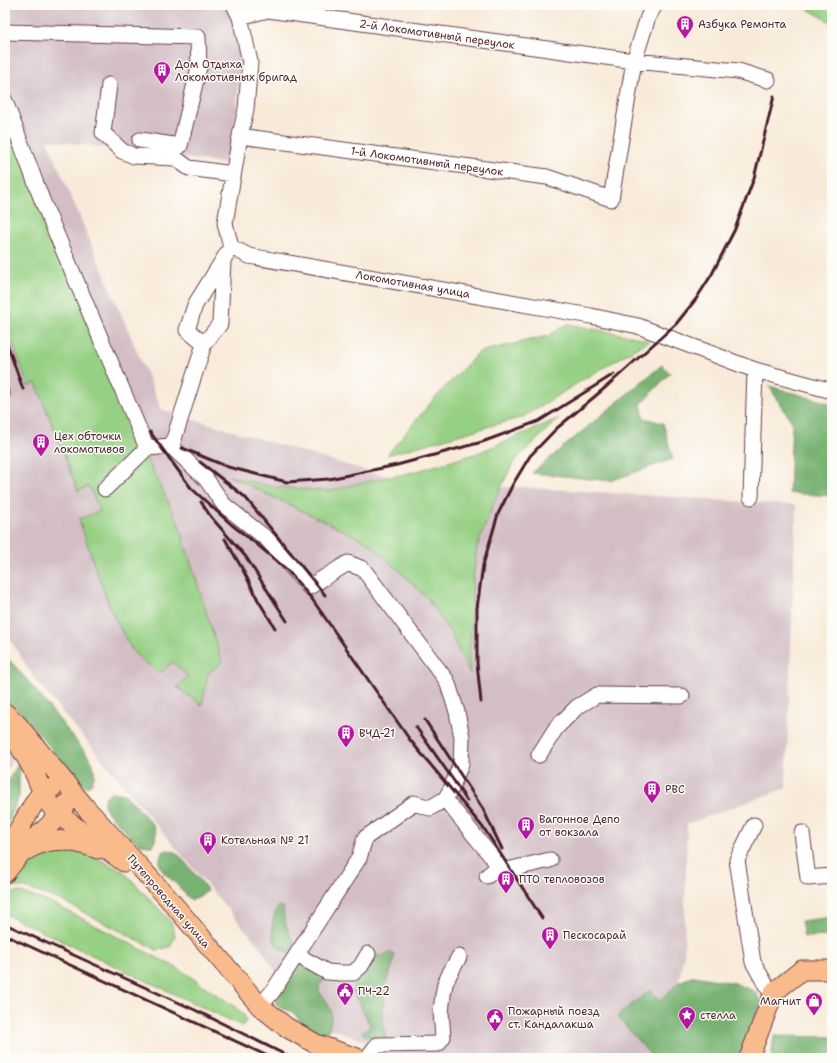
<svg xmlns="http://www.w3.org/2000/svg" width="837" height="1063" viewBox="0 0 837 1063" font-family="'Shantell Sans',sans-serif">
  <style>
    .industrial { fill: #d2bec4 }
    .green { fill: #96d084; stroke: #707858 }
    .forest { fill: #78b272; stroke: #61684e }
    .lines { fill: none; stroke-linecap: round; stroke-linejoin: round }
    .minor-casing { stroke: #643d45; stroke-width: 17 }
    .major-casing { stroke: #643d45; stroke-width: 21 }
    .minor { stroke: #fff; stroke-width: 15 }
    .major { stroke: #fabb8c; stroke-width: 19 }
    .rail { stroke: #4a1f2b; stroke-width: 3 }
    .labels { text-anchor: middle; stroke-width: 3; stroke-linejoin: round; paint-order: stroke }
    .poi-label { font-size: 11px; fill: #4a1f2b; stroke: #fdfcf7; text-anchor: start }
    .street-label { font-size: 11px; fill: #4a1f2b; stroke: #fdfcf7 }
  </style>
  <rect width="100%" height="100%" fill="#fdfcf7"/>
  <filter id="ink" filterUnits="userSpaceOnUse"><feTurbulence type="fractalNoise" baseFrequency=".025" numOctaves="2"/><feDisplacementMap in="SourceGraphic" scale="8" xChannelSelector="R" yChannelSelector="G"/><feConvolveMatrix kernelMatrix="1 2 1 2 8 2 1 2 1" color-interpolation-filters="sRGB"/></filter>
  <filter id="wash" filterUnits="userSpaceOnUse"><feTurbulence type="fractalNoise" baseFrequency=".012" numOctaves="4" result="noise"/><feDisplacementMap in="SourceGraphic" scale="16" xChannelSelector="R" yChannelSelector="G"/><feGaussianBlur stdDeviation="0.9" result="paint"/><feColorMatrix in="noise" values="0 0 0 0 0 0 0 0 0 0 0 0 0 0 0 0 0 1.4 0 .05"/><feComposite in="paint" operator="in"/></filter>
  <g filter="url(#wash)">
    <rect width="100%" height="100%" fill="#f8ead8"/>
    <!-- industrial -->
    <path class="industrial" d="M5,5H229L241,26L237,111L230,164L47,140L162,410L364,470L435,488L521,487L796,505L786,788L687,824L684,955L663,1058H392L382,1047L308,1020L260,947L175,847L34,678L5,631Z
      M5,743L13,757L5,775Z"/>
    <!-- green -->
    <path class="green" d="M801,5H832V23Z
      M5,114L140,444L179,525L222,662L208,674L202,705L177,687L188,676L173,662L159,674L133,652L112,613L96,570L79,519L100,511L89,486L78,491L36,383L28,386L5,321Z
      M567,324L636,337L649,341L584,379L523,417L387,455L433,400L479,352L548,336Z
      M559,418L513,463L493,504L477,547L473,577L471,635L469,657L470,674L451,634L429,600L407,578L370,544L357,537L229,476L272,487L330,491L356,484L414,472L478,453Z
      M48,847L68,848L95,857L124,872L171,922L175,936L170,947L157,950L58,899L22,887L5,888L6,881L28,855Z
      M20,892L54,904L179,969L235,1007L244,1015L246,1022L242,1026L5,914V893Z"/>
    <!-- forest -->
    <path class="forest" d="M662,365L670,373L641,404L644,418L663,423L673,459L610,481L532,473Z
      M769,386L832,404V496L789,493L792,422Z
      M5,655L29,682L89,757C95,767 98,778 88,787L82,784L58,759L51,748L25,717L17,709L5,700Z
      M19,763V796L5,831V785Z
      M113,792L125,794L132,801L153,825L156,833L155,840L153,846C148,846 145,846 141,844C133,840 126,832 120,825C116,821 110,816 107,811C101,803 104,795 113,792Z
      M169,850L175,852L179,855L204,885L207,890L205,893L192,900C186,897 183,891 179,887C168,875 153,870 163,851Z
      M279,906L283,908C284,924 288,932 296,945L292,953C287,951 281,950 277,946C269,937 272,914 279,906Z
      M832,917V936L804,937L801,921Z
      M388,953H391L394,955C395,963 389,973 387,981C382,1000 382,1021 386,1040L377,1041L363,1034V1031L368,1028L370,1025L353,991L355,982L358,975L373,955L383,956Z
      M296,962L327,978L324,981L319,985V992L326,1000L331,1011V1020L329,1030C322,1035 309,1029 303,1024C299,1020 296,1015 292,1012C285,1008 277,1010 275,1000Z
      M694,976L734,983L756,992L761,1002L749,1038L739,1058H653L617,1016L650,990L660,1000L679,982Z
      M774,1036L832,1037V1058H771Z"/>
  </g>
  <g filter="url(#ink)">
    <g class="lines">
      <!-- minor casing -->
      <g class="minor-casing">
        <path id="minor" d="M234,5L240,17L250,62L246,109L240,136L225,223L231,247L249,256L591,316L638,326L755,370L832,391
          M240,17L268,10L634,61L738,71L768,80
          M5,32L198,37L199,67L180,146L140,140
          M109,85L103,133L122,151L134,156L175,158L189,168L233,174
          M5,101L42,200L147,448L171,446L206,479L224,505L267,539L309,587L348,563L363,569L447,681L457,712L462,737L461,764L451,789L445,799L430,808L414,803L365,838L359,858L273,991L260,1006
          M240,136L547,177L611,199L634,61L648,17L655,5
          M223,261L220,324L204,344L187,330L195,305L231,247
          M171,446L173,442L204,344
          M105,489L147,448
          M751,497L755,370
          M539,755L556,728L577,707L597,695L682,696
          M445,799L499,866L487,876
          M754,825L737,860L753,962L767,987
          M802,833L808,878L832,876
          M499,866L507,870L550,860
          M297,955L327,972L340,973H353L361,966L368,954
          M367,1058L377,1045L438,1044L443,1037L441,1012L443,995L445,984L450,973L459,957"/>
      </g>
      <!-- major casing -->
      <g class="major-casing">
        <path id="major" d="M5,713L17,724L85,807L167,897L260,1006L286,1027L316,1044L357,1058
          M12,733C18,744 25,755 31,766C41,785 42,799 59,815L124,862
          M27,850C52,835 72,840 98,849
          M5,853L36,800L42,793L52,788
          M5,873C14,862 22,851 32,841C41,832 62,816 66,804
          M749,1058L774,992L802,970H832"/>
      </g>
      <!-- minor -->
      <use href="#minor" class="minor"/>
      <!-- major -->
      <use href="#major" class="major"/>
      <!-- rail -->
      <path class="rail" d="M5,338L23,389
        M5,383L9,395
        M150,432L191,488L232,525L258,545L287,570L312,599L410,740L485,830L542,918
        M182,448L228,467L287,482L329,479L397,465L482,442L539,421L614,374
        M200,462L245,497L325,595
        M201,502L211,517L246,557L287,621
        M225,539L243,570L258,600L275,628
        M481,702L477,663V608L483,565L498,514L513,484L530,456L556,429L606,387L676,324L696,299L712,274L735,229L754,178L774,96
        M425,720L483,809L502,849
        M416,727L454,781L467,801
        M5,924L195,1010L292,1058
        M5,935L272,1058"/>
    </g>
  </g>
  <!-- icons -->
  <defs>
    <g id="building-pin" transform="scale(0.9)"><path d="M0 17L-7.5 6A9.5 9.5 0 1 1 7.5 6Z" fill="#b5179e" stroke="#fdfcf7"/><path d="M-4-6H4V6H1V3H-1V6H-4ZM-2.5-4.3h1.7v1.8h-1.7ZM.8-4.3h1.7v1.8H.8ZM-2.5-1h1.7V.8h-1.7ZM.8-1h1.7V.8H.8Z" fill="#fff"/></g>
    <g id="civic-pin" transform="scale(0.9)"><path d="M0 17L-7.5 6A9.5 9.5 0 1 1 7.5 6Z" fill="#b5179e" stroke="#fdfcf7"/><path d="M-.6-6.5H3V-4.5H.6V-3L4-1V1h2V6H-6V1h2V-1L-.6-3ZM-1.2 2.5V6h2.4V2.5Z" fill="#fff"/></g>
    <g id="shop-pin" transform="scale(0.9)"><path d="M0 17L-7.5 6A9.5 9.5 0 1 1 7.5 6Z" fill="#b5179e" stroke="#fdfcf7"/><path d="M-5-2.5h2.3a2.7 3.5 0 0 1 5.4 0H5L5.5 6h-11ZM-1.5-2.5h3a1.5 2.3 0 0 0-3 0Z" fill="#fff"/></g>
    <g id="sight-pin" transform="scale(0.9)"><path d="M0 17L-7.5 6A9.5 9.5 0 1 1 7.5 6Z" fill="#b5179e" stroke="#fdfcf7"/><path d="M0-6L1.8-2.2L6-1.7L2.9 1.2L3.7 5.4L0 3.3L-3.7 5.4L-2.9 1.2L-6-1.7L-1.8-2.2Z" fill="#fff"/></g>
  </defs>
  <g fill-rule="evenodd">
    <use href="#building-pin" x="685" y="24"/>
    <use href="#building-pin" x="162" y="70"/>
    <use href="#building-pin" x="41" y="442"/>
    <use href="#building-pin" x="346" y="733"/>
    <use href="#building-pin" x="652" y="789"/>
    <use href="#building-pin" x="526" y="825"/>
    <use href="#building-pin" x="208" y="840"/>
    <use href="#building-pin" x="506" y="879"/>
    <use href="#building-pin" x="550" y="935"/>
    <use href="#civic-pin" x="345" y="991"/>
    <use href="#shop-pin" x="814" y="1001"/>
    <use href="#sight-pin" x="687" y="1015"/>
    <use href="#civic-pin" x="495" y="1017"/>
  </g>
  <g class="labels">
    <!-- poi labels -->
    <g class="poi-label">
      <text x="698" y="28">Азбука Ремонта</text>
      <text x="175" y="68">Дом Отдыха<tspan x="175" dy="13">Локомотивных бригад</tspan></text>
      <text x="54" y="440">Цех обточки<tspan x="54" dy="13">локомотивов</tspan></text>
      <text x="359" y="737">ВЧД-21</text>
      <text x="665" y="793">РВС</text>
      <text x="539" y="823">Вагонное Депо<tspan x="539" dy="13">от вокзала</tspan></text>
      <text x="221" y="844">Котельная № 21</text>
      <text x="519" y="883">ПТО тепловозов</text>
      <text x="563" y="939">Пескосарай</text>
      <text x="358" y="995">ПЧ-22</text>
      <text x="801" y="1005" text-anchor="end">Магнит</text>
      <text x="508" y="1015">Пожарный поезд<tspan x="508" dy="13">ст. Кандалакша</tspan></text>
      <text x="700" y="1019">стелла</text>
    </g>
    <!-- street labels -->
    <g class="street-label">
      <text transform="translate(437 34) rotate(8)" y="4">2-й Локомотивный переулок</text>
      <text transform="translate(427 161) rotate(8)" y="4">1-й Локомотивный переулок</text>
      <text transform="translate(413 284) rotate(10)" y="4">Локомотивная улица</text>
      <text transform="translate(169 901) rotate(49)" y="4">Путепроводная улица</text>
    </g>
  </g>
  <!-- margin -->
  <rect width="837" height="1063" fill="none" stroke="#fdfcf7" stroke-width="20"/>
</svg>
